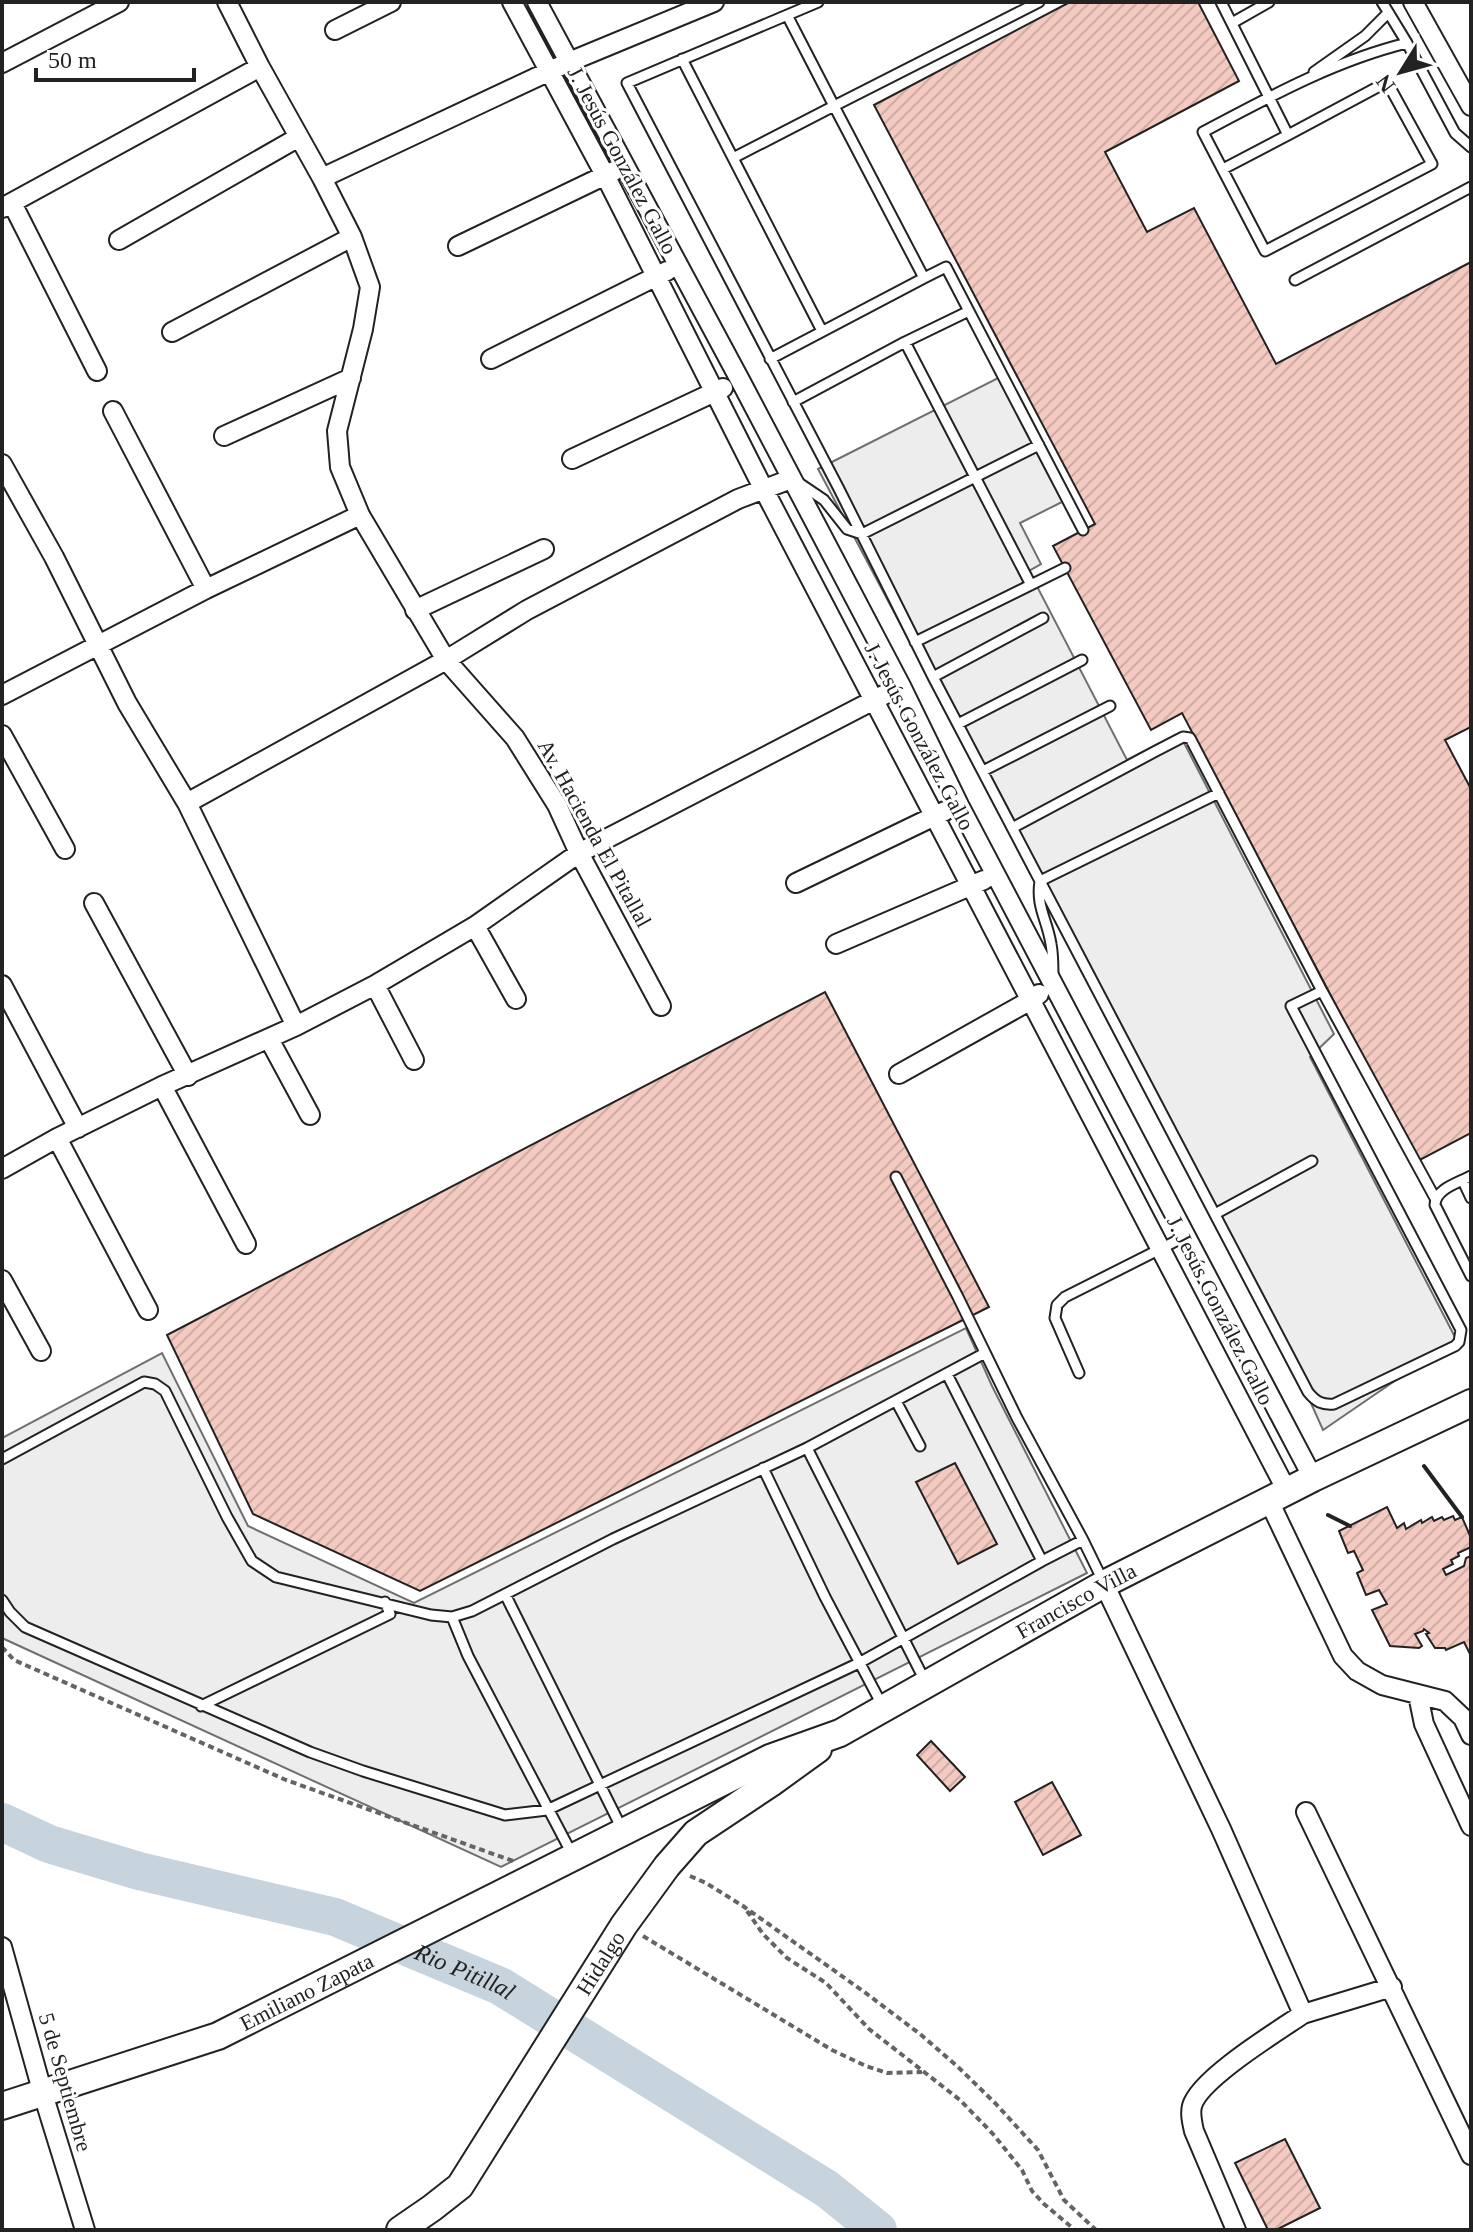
<svg xmlns="http://www.w3.org/2000/svg" width="1473" height="2232" viewBox="0 0 1473 2232" font-family="Georgia,serif">
  <style>
    .parking { fill: #ededed; stroke: #6f6f6f; stroke-width: 2 }
    .lines { fill: none; stroke-linecap: round; stroke-linejoin: round }
    .river { stroke: #c7d3dd; stroke-width: 38 }
    .building { fill: url(#building-hatch); stroke: #222; stroke-width: 2 }
    .lane-casing { stroke: #222; stroke-width: 13 }
    .street-casing { stroke: #222; stroke-width: 22 }
    .secondary-casing { stroke: #222; stroke-width: 30 }
    .path { stroke: #646464; stroke-width: 4; stroke-dasharray: 6 4; stroke-linecap: butt }
    .lane { stroke: #fff; stroke-width: 9 }
    .street { stroke: #fff; stroke-width: 18 }
    .secondary { stroke: #fff; stroke-width: 26 }
    .wall { stroke: #222; stroke-width: 4 }
    .labels { text-anchor: middle; stroke-width: 6; stroke-linejoin: round; paint-order: stroke }
    .street-label { font-size: 22px; fill: #222; stroke: #fff }
    .water-label { font-size: 24px; font-style: italic; fill: #222; stroke: #fff }
  </style>
  <defs>
    <pattern id="building-hatch" width="6" height="6" patternUnits="userSpaceOnUse" patternTransform="scale(2)"><rect width="6" height="6" fill="#f3c9c0"/><path d="M-1 1l2-2M0 6l6-6M5 7l2-2" fill="none" stroke="#d0aca5"/></pattern>
  </defs>
  <rect width="100%" height="100%" fill="#fff"/>
  <!-- parking -->
  <path class="parking" d="M1000,377L1064,501L1020,523L1041,564L1029,571L1127,760L1179,733L1334,1034L1310,1057L1456,1339L1323,1430L1293,1363L818,469Z
    M966,1328L992,1386L1087,1573L501,1867L2,1638V1438L162,1353L248,1526L414,1603Z"/>
  <g class="lines">
    <!-- river -->
    <path class="river" id="s1" d="M2,1822L49,1844L139,1871L335,1917L500,1986L827,2189L878,2230"/>
  </g>
  <!-- building -->
  <path class="building" d="M1070,2H1198L1239,81L1105,152L1147,232L1194,208L1276,364L1471,262V727L1445,740L1471,789V1133L1418,1161L1182,713L1151,730L1053,546L1095,524L874,105Z
    M825,992L989,1307L420,1591L253,1514L167,1335Z
    M955,1463L997,1544L958,1564L916,1482Z
    M1387,1507L1397,1528L1404,1523L1406,1529L1421,1520L1422,1523L1432,1517L1434,1521L1442,1517L1444,1520L1453,1516L1455,1520L1462,1517L1471,1538V1547L1458,1553L1459,1556L1451,1560L1453,1564L1443,1569L1446,1575L1464,1566L1466,1558L1471,1556V1656L1464,1642L1446,1650L1445,1648H1435L1426,1634L1429,1633L1424,1629L1423,1631L1415,1634L1422,1646L1419,1648L1390,1646L1372,1610L1387,1604L1379,1590L1366,1595L1357,1573L1363,1570L1354,1551L1348,1553L1339,1531Z
    M931,1741L965,1777L950,1791L917,1755Z
    M1052,1782L1081,1835L1043,1855L1015,1802Z
    M1285,2139L1320,2208L1276,2230H1268L1235,2163Z"/>
  <g class="lines">
    <!-- lane casing -->
    <g class="lane-casing">
      <path id="lane" d="M818,2L627,83L839,489L933,677L1308,1392C1316,1402 1322,1405 1334,1404L1455,1346L1459,1342L1461,1330L1291,1006L1322,991L1190,738L1183,737L1156,751L1012,828
        M1039,2L834,106L924,278L946,267L1083,530
        M1221,2L1288,135L1387,82L1432,164L1265,251L1203,132C1269,97 1334,61 1407,43
        M1382,2L1407,43L1455,133L1471,147
        M1232,23L1269,2
        M682,59L822,331
        M1314,72L1365,36L1388,13
        M733,158L834,106L787,15
        M1223,169L1288,135
        M1295,280L1471,187
        M905,342L1031,585
        M770,359L924,278
        M793,402L905,342L969,311
        M796,481L824,500L847,529L862,534L1039,445
        M915,642L1065,568
        M933,677L1043,618
        M958,724L1082,660
        M983,771L1110,706
        M1053,976C1053,965 1053,954 1051,944C1047,919 1036,907 1040,881L1219,793
        M1322,991L1435,1198
        M1471,1176C1458,1183 1435,1189 1435,1205L1471,1276
        M896,1177L958,1297L1017,1418L1083,1540L1103,1581
        M1463,1181L1471,1198
        M1215,1214L1312,1161
        M1079,1373L1055,1318L1057,1305L1065,1297L1186,1236
        M896,1401L920,1446
        M807,1448L925,1681
        M2,1459L144,1382L155,1384L165,1391L227,1517L252,1561L276,1577L431,1615L452,1617L472,1611L613,1539L807,1448L985,1353
        M763,1468L825,1597L882,1705
        M1042,1561L1083,1540
        M505,1594L623,1831
        M2,1600L10,1612L25,1627L310,1752L363,1771L505,1815L547,1810L859,1663L1042,1561L947,1374
        M452,1617L468,1656L573,1856
        M201,1706L390,1614L385,1602"/>
    </g>
    <!-- street casing -->
    <g class="street-casing">
      <path id="street" d="M227,2L260,67L322,178L352,237L370,287L363,329L337,431L340,467L360,515L446,660L515,738L557,805L579,853L661,1006
        M512,2L605,175L763,488L1287,1491
        M537,2L740,380L901,686L959,805L1313,1478
        M1413,2L1471,106
        M335,30L391,2
        M2,63L119,2
        M322,178L569,62L714,2
        M12,203L97,371
        M2,208L260,67
        M119,240L299,137
        M458,246L614,171
        M172,332L352,237
        M491,359L667,271
        M113,411L206,589
        M224,436L351,378
        M572,459L723,388
        M2,464L54,557L127,703L187,803L296,1026
        M415,610L544,549
        M2,695L206,589L360,515
        M2,735L65,849
        M187,803L446,660L527,610L738,499L791,479
        M796,883L945,811
        M94,903L188,1076
        M475,926L516,999
        M836,944L984,880
        M2,985L78,1128
        M375,985L414,1060
        M269,1039L310,1115
        M899,1074L1031,1000L1039,994
        M162,1086L246,1244
        M57,1138L148,1310
        M2,1169L57,1138L162,1086L296,1026L375,985L475,926L579,853L901,686
        M2,1280L41,1351
        M1269,1501L1343,1656L1357,1671L1382,1685L1445,1701L1463,1718L1471,1735
        M1104,1584L1221,1829L1303,2014L1392,1987
        M1418,1695L1424,1724L1471,1826
        M1306,1812L1471,2155
        M2,1947L43,2094L85,2230
        M1236,2230L1194,2131C1192,2122 1190,2114 1192,2106C1199,2079 1278,2031 1303,2014"/>
    </g>
    <!-- secondary casing -->
    <g class="secondary-casing">
      <g id="secondary">
        <path id="s2" d="M2,2106L218,2036L770,1758L840,1733L1104,1584L1313,1478L1471,1403"/>
        <path id="s3" d="M400,2230L432,2208L460,2186L624,1925L667,1866L696,1833L771,1783L818,1749"/>
      </g>
    </g>
    <!-- path -->
    <path class="path" d="M2,1647L14,1660L286,1780L513,1861
      M690,1876L706,1883L743,1906L863,1991L920,2034L957,2066L996,2104L1038,2150L1064,2200L1096,2230
      M747,1911L763,1934L787,1958L826,1983L869,2029L960,2100L993,2134L1022,2170L1032,2191L1044,2204L1075,2230
      M643,1936L832,2050L866,2066L887,2073L922,2072"/>
    <!-- lane -->
    <use href="#lane" class="lane"/>
    <!-- street -->
    <use href="#street" class="street"/>
    <!-- secondary -->
    <use href="#secondary" class="secondary"/>
    <!-- wall -->
    <path class="wall" d="M1424,1466L1462,1517
      M1328,1515L1350,1526"/>
  </g>
  <g class="labels">
    <!-- street labels -->
    <g class="street-label">
      <text transform="translate(623 160) rotate(62)" y="8">J. Jesús González Gallo</text>
      <text transform="translate(920 736) rotate(62)" y="8">J. Jesús González Gallo</text>
      <text transform="translate(595 833) rotate(61)" y="8">Av. Hacienda El Pitallal</text>
      <text transform="translate(1221 1310) rotate(63)" y="8">J. Jesús González Gallo</text>
      <text dy="8" stroke="none"><textPath href="#s2" startOffset="1190">Francisco Villa</textPath></text>
      <text dy="8" stroke="none"><textPath href="#s3" startOffset="338">Hidalgo</textPath></text>
      <text dy="8" stroke="none"><textPath href="#s2" startOffset="326">Emiliano Zapata</textPath></text>
      <text transform="translate(66 2082) rotate(74)" y="8">5 de Septiembre</text>
    </g>
    <!-- water labels -->
    <g class="water-label">
      <text dy="8" stroke="none"><textPath href="#s1" startOffset="488">Rio Pitillal</textPath></text>
    </g>
  </g>
  <!-- border -->
  <rect width="1473" height="2232" fill="none" stroke="#222222" stroke-width="8"/>
  <!-- north arrow -->
  <g transform="translate(1401 72) rotate(233)" stroke="#ffffff" stroke-width="6" paint-order="stroke">
  <path d="M0-6L14 30L0 20L-14 30Z" fill="#222222"/>
  <text y="-12" font-size="22" font-weight="bold" text-anchor="middle" fill="#222222">N</text>
  </g>
  <!-- scale -->
  <path d="M36 68v12h158v-12" fill="none" stroke="#222222" stroke-width="4"/>
  <text x="48" y="68" font-size="24" fill="#222222" stroke="#ffffff" stroke-width="6" paint-order="stroke">50 m</text>
</svg>
